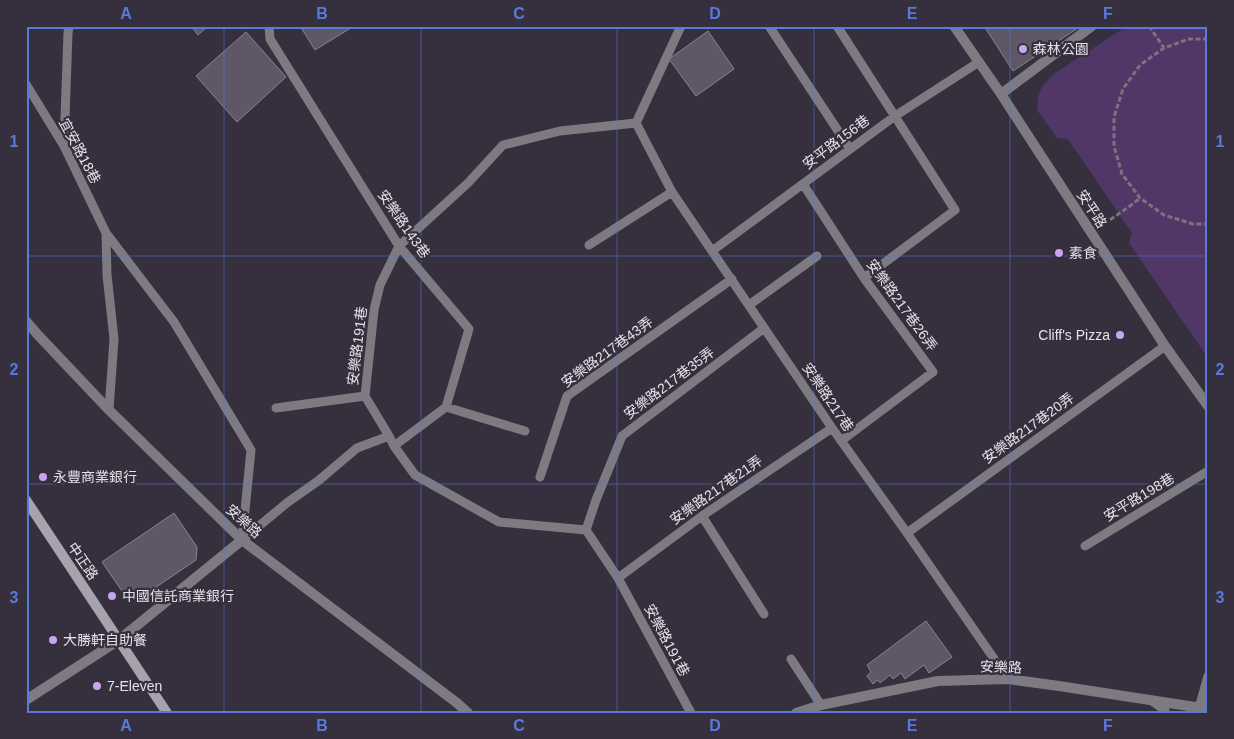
<svg xmlns="http://www.w3.org/2000/svg" width="1234" height="739" viewBox="0 0 1234 739" font-family="Arial,'Noto Sans TC',sans-serif">
  <style>
    .green { fill: #503768 }
    .building { fill: #5e5766; stroke: #8a8293 }
    .lines { fill: none; stroke-linecap: round; stroke-linejoin: round }
    .path { stroke: #79737f; stroke-width: 3; stroke-dasharray: 5 2.5; stroke-linecap: butt }
    .lane { stroke: #7d7a81; stroke-width: 9 }
    .street { stroke: #7d7a81; stroke-width: 10 }
    .secondary { stroke: #a7a2ad; stroke-width: 10 }
    .grid { fill: none; stroke: #597add; stroke-width: 1; stroke-opacity: 0.55 }
    .poi-dot { fill: #c9a5ee; stroke: #362f3d; stroke-width: 2 }
    .labels { text-anchor: middle; stroke-width: 4.5; stroke-linejoin: round; paint-order: stroke }
    .poi-label { font-size: 14px; fill: #e5e1ea; stroke: #362f3d; text-anchor: start }
    .street-label { font-size: 14px; fill: #e5e1ea; stroke: #362f3d }
    .neatline { fill: none; stroke: #597add; stroke-width: 2 }
    .grid-label { font-size: 16px; text-anchor: middle; font-weight: bold; fill: #597add }
  </style>
  <rect width="100%" height="100%" fill="#362f3d"/>
  <!-- green -->
  <path class="green" d="M1127,26H1208V358L1129,243L1132,233L1068,139L1057,138L1037,110L1038,96L1043,85L1055,73Z"/>
  <!-- building -->
  <path class="building" d="M191,26H208L198,35Z
    M300,26H354L315,50Z
    M984,26H1081L1013,71Z
    M708,31L734,69L696,96L669,59Z
    M246,32L286,77L237,122L196,76Z
    M174,513L197,547L196,560L140,598H131L124,594L102,562Z
    M926,621L952,657L929,673L924,665L905,679L901,673L893,679L890,675L880,683L878,680L873,684L867,676L871,672L867,665Z"/>
  <g class="lines">
    <!-- path -->
    <path class="path" d="M1149,26L1164,48
      M1208,39H1189L1164,48L1140,65L1123,89L1114,117V146L1122,174L1140,198L1164,215L1193,224H1208
      M1104,224L1130,206L1140,198"/>
    <!-- lane -->
    <path class="lane" d="M269,26L270,39L399,246L469,329L446,407L394,446
      M769,26L850,149
      M837,26L955,210L864,278
      M26,84L64,146L106,233L174,322L251,450L242,540
      M636,123L672,192L832,428L907,533L1008,679
      M636,123L681,26
      M64,146L68,33L69,26
      M803,184L864,278L933,372L841,441
      M106,234L107,275L114,339L109,410
      M589,245L672,192
      M712,251L895,116L979,62
      M749,305L817,256
      M446,407L525,431
      M276,408L365,396
      M540,477L567,396L732,279
      M702,516L764,614
      M586,530L499,522L415,475L394,446L389,436L365,396L374,310L380,285L399,246L468,183L503,145L560,131L636,123
      M586,530L596,500L622,436L764,328
      M586,530L618,578L691,713
      M907,533L1165,346
      M242,540L288,502L318,481L357,448L389,436
      M1085,546L1208,471
      M618,578L702,516L832,428
      M791,659L821,705
      M1152,701L1165,710L1161,713
      M1199,713V708L1208,676"/>
    <!-- street -->
    <path class="street" d="M954,26L1001,94L1165,346L1208,406
      M1001,94L1092,26
      M26,321L38,335L109,410L242,540L457,703L468,713
      M26,700L119,640L242,540
      M796,713L821,705L938,681L1008,679L1059,686L1208,709"/>
    <!-- secondary -->
    <path class="secondary" d="M26,500L167,713"/>
  </g>
  <!-- grid -->
  <path class="grid" d="M224,26V713M421,26V713M617,26V713M814,26V713M1010,26V713M26,256H1208M26,484H1208"/>
  <!-- markers -->
  <g class="poi-dot">
    <circle cx="1023" cy="49" r="5"/>
    <circle cx="1059" cy="253" r="5"/>
    <circle cx="1120" cy="335" r="5"/>
    <circle cx="43" cy="477" r="5"/>
    <circle cx="112" cy="596" r="5"/>
    <circle cx="53" cy="640" r="5"/>
    <circle cx="97" cy="686" r="5"/>
  </g>
  <g class="labels">
    <!-- poi labels -->
    <g class="poi-label">
      <text x="1033" y="54">森林公園</text>
      <text x="1069" y="258">素食</text>
      <text x="1110" y="340" text-anchor="end">Cliff's Pizza</text>
      <text x="53" y="482">永豐商業銀行</text>
      <text x="122" y="601">中國信託商業銀行</text>
      <text x="63" y="645">大勝軒自助餐</text>
      <text x="107" y="691">7-Eleven</text>
    </g>
    <!-- street labels -->
    <g class="street-label">
      <text transform="translate(836 142) rotate(-37)" y="5">安平路156巷</text>
      <text transform="translate(80 151) rotate(62)" y="5">宜安路18巷</text>
      <text transform="translate(1092 209) rotate(57)" y="5">安平路</text>
      <text transform="translate(404 224) rotate(55)" y="5">安樂路143巷</text>
      <text transform="translate(902 305) rotate(54)" y="5">安樂路217巷26弄</text>
      <text transform="translate(357 346) rotate(-83)" y="5">安樂路191巷</text>
      <text transform="translate(607 352) rotate(-36)" y="5">安樂路217巷43弄</text>
      <text transform="translate(669 383) rotate(-37)" y="5">安樂路217巷35弄</text>
      <text transform="translate(828 397) rotate(56)" y="5">安樂路217巷</text>
      <text transform="translate(1028 428) rotate(-36)" y="5">安樂路217巷20弄</text>
      <text transform="translate(716 490) rotate(-35)" y="5">安樂路217巷21弄</text>
      <text transform="translate(1139 497) rotate(-31)" y="5">安平路198巷</text>
      <text transform="translate(244 521) rotate(42)" y="5">安樂路</text>
      <text transform="translate(83 561) rotate(56)" y="5">中正路</text>
      <text transform="translate(667 640) rotate(62)" y="5">安樂路191巷</text>
      <text transform="translate(1001 667) rotate(2)" y="5">安樂路</text>
    </g>
  </g>
  <!-- border -->
  <rect width="1234" height="739" fill="none" stroke="#362f3d" stroke-width="55"/>
  <rect x="28" y="28" width="1178" height="684" class="neatline"/>
  <g class="grid-label">
    <text x="126" y="19">A</text>
    <text x="322" y="19">B</text>
    <text x="519" y="19">C</text>
    <text x="715" y="19">D</text>
    <text x="912" y="19">E</text>
    <text x="1108" y="19">F</text>
    <text x="14" y="147">1</text>
    <text x="1220" y="147">1</text>
    <text x="14" y="375">2</text>
    <text x="1220" y="375">2</text>
    <text x="14" y="603">3</text>
    <text x="1220" y="603">3</text>
    <text x="126" y="731">A</text>
    <text x="322" y="731">B</text>
    <text x="519" y="731">C</text>
    <text x="715" y="731">D</text>
    <text x="912" y="731">E</text>
    <text x="1108" y="731">F</text>
  </g>
</svg>
